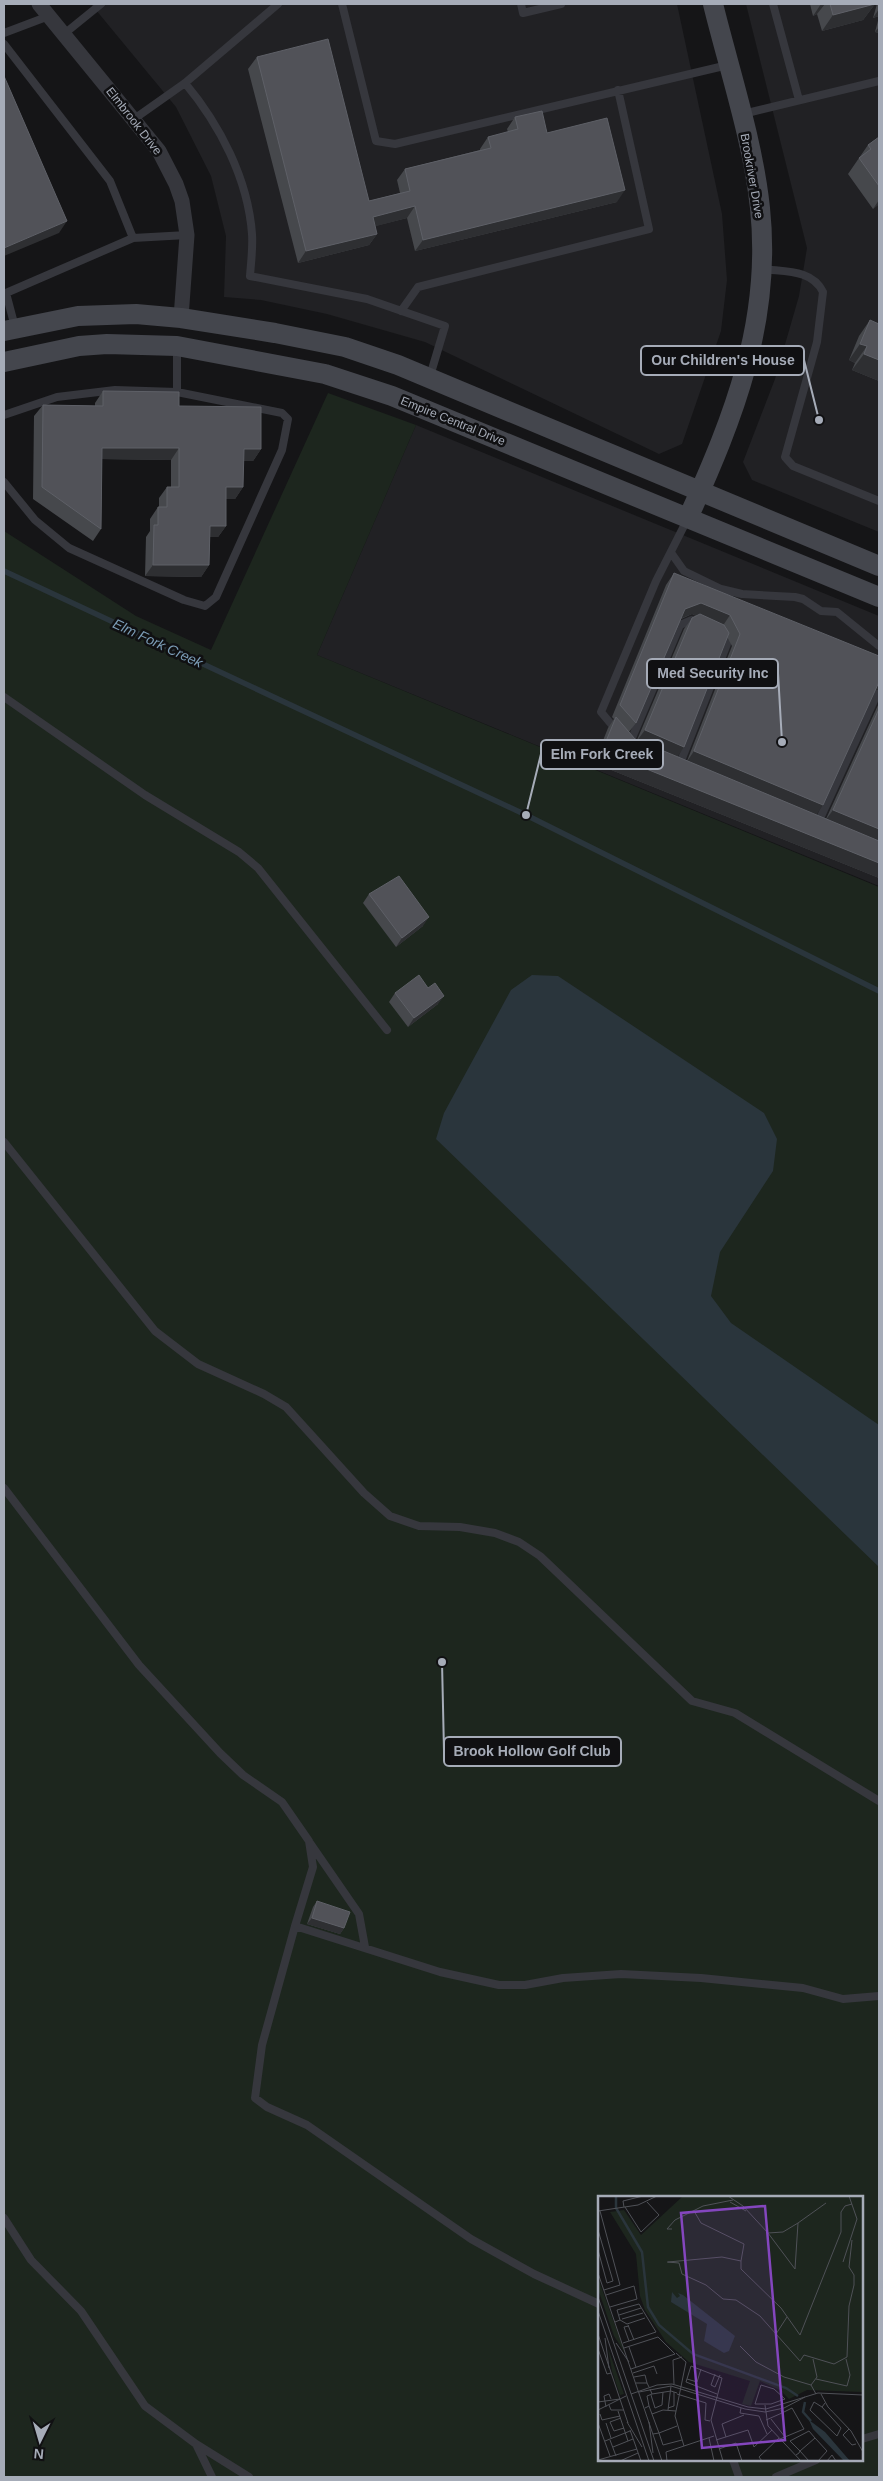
<svg xmlns="http://www.w3.org/2000/svg" width="883" height="2481" viewBox="0 0 883 2481" font-family="Helvetica,sans-serif">
  <style>
    .built { fill: #212124 }
    .green { fill: #1d261e; fill-rule: evenodd }
    .water { fill: #2a353c }
    .lines { fill: none; stroke-linecap: round; stroke-linejoin: round }
    .stream { stroke: #2a353c; stroke-width: 5.5 }
    .lane { stroke: #36373d; stroke-width: 8 }
    .street { stroke: #36373d; stroke-width: 15 }
    .secondary { stroke: #44464d; stroke-width: 20 }
    .wall { fill: #46484c; fill-rule: evenodd }
    .shaded-wall { fill: #2e2f32 }
    .building { fill: #515258; stroke: #5e6067 }
    .labels { text-anchor: middle; stroke-width: 5; stroke-linejoin: round; paint-order: stroke }
    .street-label { font-size: 12px; fill: #a6acb8; stroke: #101012 }
    .water-label { font-size: 14px; font-style: italic; fill: #7b9cb6; stroke: #101012 }
    .inset-river { fill: none; stroke: #2a353c; stroke-width: 2.5 }
    .inset-road { fill: none; stroke: #4f5157; stroke-width: 1 }
    .view { fill: #8446be; fill-opacity: 0.15; stroke: #8446be; stroke-width: 2.5 }
    .inset-edge { fill: none; stroke: #a6acb8; stroke-width: 2.5 }
    .leader { fill: none; stroke: #a6acb8; stroke-width: 2 }
    .callout-dot { fill: #a6acb8; stroke: #101012; stroke-width: 2 }
    .callout { fill: #101012; stroke: #a6acb8; stroke-width: 2 }
    .callout-label { font-size: 14px; text-anchor: middle; font-weight: bold; fill: #a6acb8 }
  </style>
  <rect width="100%" height="100%" fill="#151517"/>
  <!-- built -->
  <path class="built" d="M91,4H677L722,214L727,280L721,331L682,444L659,454L425,342L327,314L261,300L224,297L226,236L211,176L176,107Z
    M746,4H879V532L752,480L743,462L775,379L799,296L807,248Z
    M416,425L879,616V886L317,655Z"/>
  <!-- green -->
  <path class="green" d="M328,393L416,425L317,655L879,887V2477H4V531L136,616L211,650ZM599,2197H862V2460H599Z"/>
  <!-- water -->
  <path class="water" d="M532,975L558,976L764,1113L777,1139L773,1171L720,1252L711,1296L731,1323L879,1425V1567L436,1139L444,1113L511,990Z"/>
  <g class="lines">
    <!-- stream -->
    <path class="stream" d="M4,571L526,815L879,991"/>
    <!-- lane -->
    <path class="lane" d="M342,4L376,141L395,144L728,65
      M521,4L523,13L561,4
      M773,4L799,100
      M4,33L49,16
      M64,34L101,4
      M4,44L110,181L133,238
      M185,83C220,125 248,179 252,234C253,248 251,262 250,276L367,299L445,326L430,376
      M743,114L879,81
      M134,119L185,83L278,4
      M763,269C784,272 812,269 823,292L817,342L785,457L793,466L879,501
      M6,293L133,238L187,235
      M4,294L6,293L15,327
      M401,311L418,287L649,229L618,90
      M177,346V392
      M4,415L57,397L115,390L177,392L282,413L288,419L282,450L216,597L205,606L184,600L69,548L35,520L4,482
      M672,554L684,571L721,589L742,594L795,597L803,599L821,611L837,612L879,646
      M4,697L145,795L239,852L258,868L387,1030
      M617,731L601,712L656,581L687,520
      M629,745L680,625L692,620L698,623
      M679,766L727,644L721,635
      M817,825L877,694L879,695
      M4,1142L155,1331L198,1364L264,1394L286,1407L364,1493L390,1516L419,1526L460,1527L495,1533L519,1542L540,1556L692,1701L735,1713L879,1801
      M4,1488L139,1665L220,1753L243,1775L282,1802L309,1841L313,1867L295,1926
      M310,1843L359,1914L365,1947
      M4,2218L31,2260L81,2311L145,2406L196,2444L212,2477
      M599,2304L534,2274L471,2239L307,2125L267,2107L255,2098L262,2045L295,1926L440,1972L499,1985H525L563,1978L621,1974L701,1978L803,1988L843,1999L879,1996
      M862,2439L879,2434
      M196,2444L249,2477
      M733,2460L739,2477
      M776,2477L816,2460"/>
    <!-- street -->
    <path class="street" d="M39,4L159,151L176,184L182,201L187,235L181,318"/>
    <!-- secondary -->
    <path class="secondary" d="M4,331L78,316L136,314L181,318L275,333L345,347L398,365L879,566
      M4,362L79,346L107,344L177,346L325,374L392,396L879,597
      M688,518C734,417 772,321 760,208C753,141 729,69 713,4"/>
  </g>
  <!-- wall -->
  <path class="wall" d="M810,4H875L863,20L822,31L817,14L813,16Z
    M877,4H879V16L873,18Z
    M879,17V33L875,32Z
    M257,57L369,201L400,193L397,180L405,169L480,150V149L488,137L508,132L507,129L515,117L547,133L617,202L415,251L407,218L375,226L377,234L369,245L298,263L248,69Z
    M879,137V204L873,209L848,174L868,145Z
    M870,320L879,381L852,370L855,363L849,360L859,336Z
    M103,391L179,406L261,449L253,461H243V487L235,499H226V526L218,537H210L209,565L201,577L145,576L146,537L150,531V519L158,507H159V498L167,487H171V460L102,459L101,529L93,541L33,499L34,416L43,405L95,406V403Z
    M674,573L875,690L816,815L826,819L879,703V878L594,763L608,728L614,719L612,717L666,585ZM692,614L696,616L692,618L684,629L637,740L635,739L629,732L636,723L681,619ZM727,637L732,646L687,761L677,756L684,747Z
    M369,894L423,926L396,947L363,903Z
    M395,993L438,1004L408,1027L389,1002Z
    M317,1901L344,1928L340,1934L307,1924L313,1907Z"/>
  <!-- shaded-wall -->
  <path class="shaded-wall" d="M821,4H825L817,14L813,16Z
    M875,4L863,20L822,31L833,15Z
    M879,9V16L873,18Z
    M879,27V33L875,32Z
    M625,190L617,202L415,251L423,240Z
    M879,200V204L873,209Z
    M415,206L407,218L365,229L373,217Z
    M67,221L59,233L4,256V248Z
    M377,234L369,245L298,263L306,251Z
    M860,344L867,346L855,363L849,360Z
    M864,354L879,360V381L852,370Z
    M102,448H179L171,460L94,459Z
    M244,449H261L253,461H235Z
    M226,487H243L235,499H218Z
    M210,526H226L218,537H202Z
    M153,565H209L201,577L145,576Z
    M701,603L730,615L722,627L692,614L677,620L685,609Z
    M879,681V689L872,692Z
    M645,730L684,747L676,759L636,742Z
    M602,751L879,863V878L594,763Z
    M694,751L823,805L815,817L686,763Z
    M833,810L879,829V844L825,821Z
    M429,917L423,926L396,947L402,938Z
    M444,996L438,1004L408,1027L414,1018Z
    M312,1918L344,1928L340,1934L307,1924Z"/>
  <!-- building -->
  <path class="building" d="M830,4H875L833,15Z
    M328,39L369,201L410,191L405,169L491,148L488,137L518,129L515,117L542,111L547,133L607,118L625,190L423,240L415,206L373,217L377,234L306,251L257,57Z
    M4,76L67,221L4,248Z
    M879,137V186L859,158L871,149L868,145Z
    M870,320L879,324V360L864,354L867,346L860,344Z
    M103,391L179,392V406L261,407V449H244L243,487H226V526H210L209,565H153L154,525H158V507H167V487H179V448H102L101,529L42,487L43,405L103,406Z
    M674,573L879,656V682L823,805L694,751L740,634L730,615L701,603L685,609L636,723L620,705Z
    M700,614L724,625L729,633L684,747L645,730L692,618Z
    M879,709V829L833,810Z
    M616,717L635,739L879,841V863L602,751Z
    M399,876L429,917L402,938L369,894Z
    M419,975L428,988L435,983L444,996L414,1018L395,993Z
    M317,1901L350,1912L344,1928L312,1918Z"/>
  <g class="labels">
    <!-- street labels -->
    <g class="street-label">
      <text transform="translate(134 121) rotate(52)" y="4">Elmbrook Drive</text>
      <text transform="translate(752 176) rotate(80)" y="4">Brookriver Drive</text>
      <text transform="translate(453 421) rotate(22)" y="4">Empire Central Drive</text>
    </g>
    <!-- water labels -->
    <g class="water-label">
      <text transform="translate(158 643) rotate(25)" y="5">Elm Fork Creek</text>
    </g>
  </g>
  <!-- overview -->
  <g transform="translate(598 2196)">
    <rect width="265" height="265" fill="#151517"/>
    <path d="M85,0H265V196L209,194L191,203L182,194L162,185L153,210L144,208L152,185L91,166L68,146L47,114L42,100L38,58L12,16L26,14L43,39ZM0,82L27,157L16,140L0,93ZM10,152L26,198L22,199L14,175Z" fill="#1d261e"/>
    <path d="M74,96L79,102L82,100L80,97L85,99L137,140L131,155L126,157L106,145L109,128L73,106ZM211,224L227,236L252,265L245,264L215,233Z" fill="#2a353c"/>
    <path class="inset-river" d="M18,0V12L44,56L50,111L61,129L95,158L188,192L200,200M207,206L205,216L213,225"/>
    <path class="inset-road" d="M130,0L145,10L170,37L185,36L200,27M132,6L148,15M26,11L25,5L45,0M27,11L43,36L61,19L49,6M0,15L40,9L59,0M2,15L22,89L6,94M74,33H69L77,24L105,10L135,4M0,34L15,85L9,87L0,54M170,37L197,73L200,27L228,7M143,65V73L183,112L202,139L243,36V16L247,10L254,8M69,66L81,67L84,78L108,89L125,103L138,104L162,120L202,165L206,159L236,168L249,161L251,110L256,89V79L251,71L254,44M70,66L124,61L143,65L146,48L103,27L96,15M245,66L259,23L251,0M0,77L64,265M8,99L36,90L39,103L12,111M0,101L56,265M0,115L51,265M21,119L43,112M24,123L45,117M22,124L29,128L47,122M17,126L22,124L19,114L41,108L58,136L25,147M30,129L36,144M31,130L26,131L31,145M0,138L30,227M178,138L189,121M7,142L11,172M18,147L31,166M142,150L158,166L186,181L213,189L218,198M31,151L38,171M26,152L60,141L77,158L33,173M0,153L9,178L13,177M78,157L88,166L77,220L86,250M35,177L56,170L59,178M117,178L113,189L117,191L122,179M36,181L47,179L49,187M89,183L99,186L103,173M218,183L249,190L252,179L248,163M38,187H49L51,191M76,188L75,164L84,161M163,189L176,193L187,203L173,208H157ZM213,189L219,181L215,163M41,196L73,190L147,213L167,216L186,212L207,201M33,198L59,189L74,188L150,211L168,213L220,197L265,199M54,198L73,195L79,197M79,198L108,207L107,224L112,225M119,198L88,186L93,170L124,182L113,224L125,265M223,198L230,211L253,235L265,256M53,199L57,212L64,209L65,196M0,206L22,203M11,209L13,214H26M167,209L170,230L203,265M51,210L49,200L54,198L52,193M8,211L6,200L11,198L13,203M224,211L243,232L239,240L212,214L216,206L224,211L227,207M47,212L51,210L61,237L55,238M70,212L76,210V196M143,212L142,217L161,220L169,238M0,214L28,200M70,214L73,190M20,215L30,245M2,218L4,224L22,220M54,218L65,214L78,215M23,222L12,226L16,235L26,232M173,223L187,241M168,224L184,217M29,226L44,251M51,226L55,257M0,227L12,260M8,227L13,242M79,230L61,237L65,249L84,244M251,233L245,239L254,249L258,248M32,234L43,265M128,241L124,228L146,219M111,242L116,265M217,242L229,255L220,265M182,243L206,233L194,212L184,217L183,214M12,244L18,260M118,244L150,234L156,251L174,234M7,245L32,235M15,251L35,243M121,253L138,247L144,265M198,259L201,257L202,255L217,242L211,235L192,245L202,255L211,265M0,264L39,253M22,265L40,257M69,265L68,256L116,240M164,265L161,261L181,242M229,265L234,259L238,265"/>
    <path class="view" d="M167,10L187,244L104,252L83,17Z"/>
    <rect width="265" height="265" class="inset-edge"/>
  </g>
  <!-- callouts -->
  <path class="leader" d="M819 420L804 360M782 742L778 673M526 815L541 754M442 1662L444 1751"/>
  <g class="callout-dot">
    <circle cx="819" cy="420" r="5"/>
    <circle cx="782" cy="742" r="5"/>
    <circle cx="526" cy="815" r="5"/>
    <circle cx="442" cy="1662" r="5"/>
  </g>
  <g class="callout">
    <rect x="641" y="346" width="163" height="29" rx="5"/>
    <rect x="647" y="659" width="131" height="29" rx="5"/>
    <rect x="541" y="740" width="122" height="29" rx="5"/>
    <rect x="444" y="1737" width="177" height="29" rx="5"/>
  </g>
  <g class="callout-label">
    <text x="723" y="365">Our Children's House</text>
    <text x="713" y="678">Med Security Inc</text>
    <text x="602" y="759">Elm Fork Creek</text>
    <text x="532" y="1756">Brook Hollow Golf Club</text>
  </g>
  <!-- border -->
  <rect width="883" height="2481" fill="none" stroke="#a6acb8" stroke-width="10"/>
  <!-- north arrow -->
  <g transform="translate(40 2441) rotate(185)" stroke="#101012" stroke-width="4" paint-order="stroke">
  <path d="M0-4L9 19L0 12L-9 19Z" fill="#a6acb8"/>
  <text y="-8" font-size="14" font-weight="bold" text-anchor="middle" fill="#a6acb8">N</text>
  </g>
</svg>
